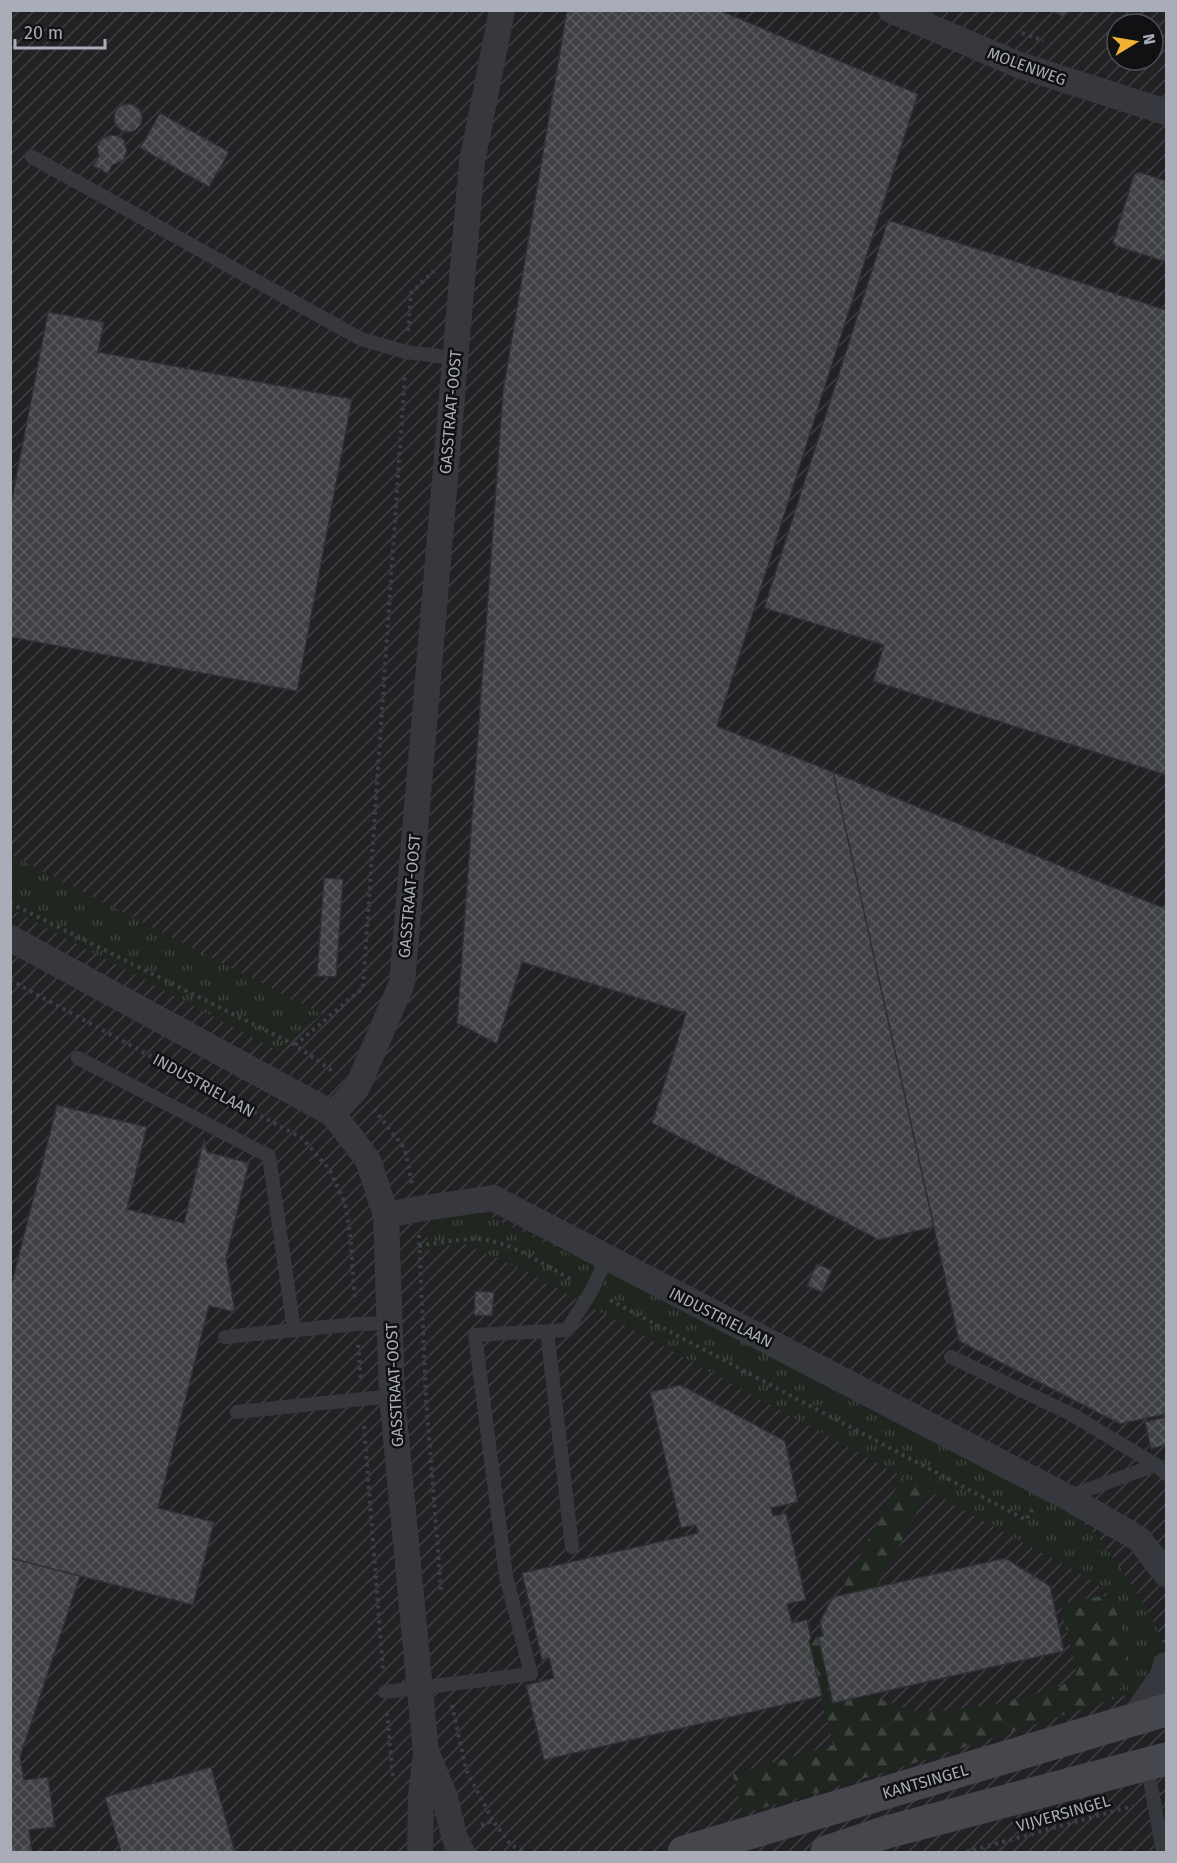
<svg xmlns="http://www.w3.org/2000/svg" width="1177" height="1863" viewBox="0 0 1177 1863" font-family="'Fira Sans',sans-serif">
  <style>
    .industrial { fill: url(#industrial-furrows); fill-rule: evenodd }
    .grass { fill: url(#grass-tufts) }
    .forest { fill: url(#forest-firs) }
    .building { fill: url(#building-cross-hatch); stroke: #303034; stroke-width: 1.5 }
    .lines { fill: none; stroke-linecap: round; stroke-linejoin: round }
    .path { stroke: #3d3f44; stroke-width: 4; stroke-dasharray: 3 4.5; stroke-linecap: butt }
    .lane { stroke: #37383d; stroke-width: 14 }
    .street { stroke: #37383d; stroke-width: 26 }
    .secondary { stroke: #45474d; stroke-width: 33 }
    .labels { text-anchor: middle; stroke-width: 5; stroke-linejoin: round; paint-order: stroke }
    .street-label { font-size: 16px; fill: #a8adb8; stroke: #111113 }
  </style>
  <defs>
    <pattern id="industrial-furrows" width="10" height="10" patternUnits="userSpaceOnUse" patternTransform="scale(1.5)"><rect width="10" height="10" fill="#222225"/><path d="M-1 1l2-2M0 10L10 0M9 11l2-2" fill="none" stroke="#3f3f43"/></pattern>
    <pattern id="grass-tufts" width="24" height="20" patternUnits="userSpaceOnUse" patternTransform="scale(1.5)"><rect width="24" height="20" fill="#1e261f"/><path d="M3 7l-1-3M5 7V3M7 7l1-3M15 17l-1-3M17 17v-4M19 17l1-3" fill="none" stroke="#3c433d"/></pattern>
    <pattern id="forest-firs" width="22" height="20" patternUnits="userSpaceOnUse" patternTransform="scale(1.5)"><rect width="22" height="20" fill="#1e261f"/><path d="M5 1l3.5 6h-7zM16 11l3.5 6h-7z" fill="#3c433d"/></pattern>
    <pattern id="building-cross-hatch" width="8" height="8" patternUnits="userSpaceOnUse" patternTransform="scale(1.5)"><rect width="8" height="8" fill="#404145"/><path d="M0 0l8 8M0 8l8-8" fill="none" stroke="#595a5e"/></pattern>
  </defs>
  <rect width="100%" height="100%" fill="#161618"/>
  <!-- industrial -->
  <path class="industrial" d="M11,11H1166V1852H11ZM1117,24H1153V60H1117Z"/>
  <!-- grass -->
  <path class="grass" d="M11,855L322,1014L278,1051L11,909Z
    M456,1212L482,1213L654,1294L1041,1491C1057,1504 1085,1523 1098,1537C1114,1557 1170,1637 1166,1661C1165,1669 1160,1679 1156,1687L1117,1698L1125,1673L1109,1595L1090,1579L527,1272L465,1244L444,1246L422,1253L430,1230L441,1217Z"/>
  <!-- forest -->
  <path class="forest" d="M902,1477L928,1491L852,1635L868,1696L916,1711H941L991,1705L1031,1695L1063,1685L1077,1673L1060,1603L1109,1595C1127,1636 1131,1654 1117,1698L899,1768L742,1814L733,1774L833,1745L809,1650Z"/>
  <!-- building -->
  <path class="building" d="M567,10H719L918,94L717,726L833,772L934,1227L879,1240L652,1123L686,1013L522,962L497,1044L457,1023L503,391Z
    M1051,10H1068L1064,17Z
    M114 118a14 14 0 1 1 28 0a14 14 0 1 1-28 0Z
    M160,113L229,152L209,187L140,148Z
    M111,135L119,136L124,140L127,152L123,161L112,165L108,174L93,166L99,156L97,148L99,142L103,138Z
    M1139,172L1166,181V262L1116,246L1113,242L1134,175Z
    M888,220L1166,310V775L873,681L884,645L764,608Z
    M48,312L104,322L98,352L352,399L297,691L10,637V509Z
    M833,772L1161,907L1166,906V1414L1120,1424L959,1341Z
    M324,878L343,879L336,977L317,976Z
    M57,1105L147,1127L127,1209L184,1223L204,1139L207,1152L249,1163L226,1258L235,1312L209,1306L158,1508L214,1522L193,1605L10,1558V1290Z
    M817,1264L832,1270L822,1292L807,1286Z
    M475,1291L494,1292L492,1316L474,1315Z
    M681,1385L785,1441L798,1502L771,1508L773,1516L786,1513L806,1600L787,1604L792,1623L807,1620L811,1638L809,1641L822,1696L544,1760L526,1685L554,1678L549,1658L542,1660L522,1573L698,1533L696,1525L681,1528L650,1392Z
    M1166,1417V1445L1151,1449L1145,1422Z
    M10,1558L80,1576L20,1757L24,1780L48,1777L55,1827L29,1830L32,1852H10Z
    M1005,1558L1050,1586L1064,1651L833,1703L818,1637L823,1636L820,1621L833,1597Z
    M211,1767L235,1852H121L105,1797Z"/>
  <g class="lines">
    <!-- path -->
    <path class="path" d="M1022,33L1044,41
      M408,331L411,293L434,271
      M10,903L295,1045L334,1072
      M10,980L302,1138L329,1169L345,1203L350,1233L355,1302
      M295,1045L363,988L405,374
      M374,1109L405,1149L412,1184
      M419,1235L426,1398L441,1590
      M419,1246C437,1243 457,1239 475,1239C507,1239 546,1266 574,1281
      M610,1300L1026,1520L1033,1508
      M358,1345L361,1380
      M364,1426L383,1670
      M452,1705L466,1770L493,1821
      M387,1713L393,1777
      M481,1825L493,1821L511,1845L525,1852
      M966,1852L1133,1806"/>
    <!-- lane -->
    <path class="lane" d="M32,157L361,339L406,352L454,358
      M78,1058L269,1156L294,1330
      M547,1331L572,1547
      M225,1337L357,1324L390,1323
      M951,1357L1071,1414L1156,1465L1166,1474
      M237,1412L392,1396
      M1067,1497L1156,1465
      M385,1692L531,1674L506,1576L475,1335L567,1330L592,1290L607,1257
      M1147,1764L1163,1852"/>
    <!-- street -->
    <path class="street" d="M891,10L1019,65L1166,112
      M10,938L333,1114L368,1160L386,1215L392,1396L426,1753L421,1796L420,1852
      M333,1114L357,1088L402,983L472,162L502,10
      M386,1215L418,1209L493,1198L1067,1497L1139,1539L1166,1574
      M1131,1721L1162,1677L1166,1665
      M427,1754L445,1797L454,1836L462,1852"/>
    <!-- secondary -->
    <path class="secondary" d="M684,1852L1166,1710
      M827,1852L887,1832L1166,1759"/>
  </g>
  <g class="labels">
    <!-- street labels -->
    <g class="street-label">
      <text transform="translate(1027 66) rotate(20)" y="6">MOLENWEG</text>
      <text transform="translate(450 412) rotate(-85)" y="6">GASSTRAAT-OOST</text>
      <text transform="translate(409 896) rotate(-85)" y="6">GASSTRAAT-OOST</text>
      <text transform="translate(204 1085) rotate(29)" y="6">INDUSTRIELAAN</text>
      <text transform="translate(721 1317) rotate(27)" y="6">INDUSTRIELAAN</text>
      <text transform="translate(394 1385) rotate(-93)" y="6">GASSTRAAT-OOST</text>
      <text transform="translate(925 1781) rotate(-16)" y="6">KANTSINGEL</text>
      <text transform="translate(1063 1813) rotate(-16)" y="6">VIJVERSINGEL</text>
    </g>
  </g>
  <!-- border -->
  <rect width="1177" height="1863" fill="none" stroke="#a8adb8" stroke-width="24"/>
  <!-- north arrow -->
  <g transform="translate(1135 42) rotate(79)"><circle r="28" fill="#111113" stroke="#4d4f55" stroke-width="1.5"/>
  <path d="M0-4.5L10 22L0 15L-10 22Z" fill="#f2b134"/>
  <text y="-9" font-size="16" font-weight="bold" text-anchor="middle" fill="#a8adb8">N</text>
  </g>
  <!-- scale -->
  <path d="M15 39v9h90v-9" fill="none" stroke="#a8adb8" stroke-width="3"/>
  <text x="24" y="39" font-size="18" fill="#a8adb8" stroke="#111113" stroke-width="4.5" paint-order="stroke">20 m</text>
</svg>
